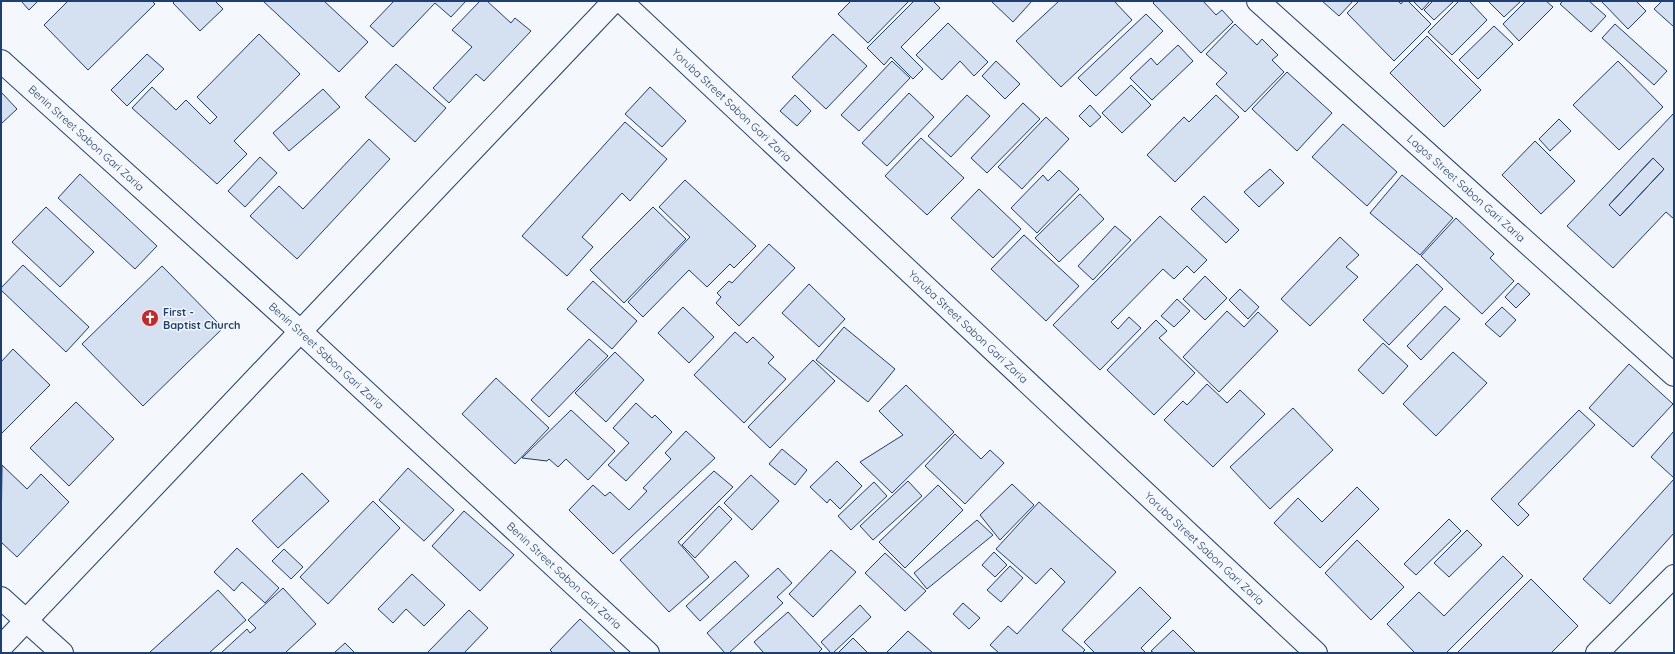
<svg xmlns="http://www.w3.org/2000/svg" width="1675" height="654" viewBox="0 0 1675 654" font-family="Quicksand,sans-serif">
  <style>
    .building { fill: #d5e0f0; stroke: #1d3f73; fill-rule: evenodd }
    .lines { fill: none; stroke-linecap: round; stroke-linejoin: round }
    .street-casing { stroke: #1d3f73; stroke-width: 24 }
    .street { stroke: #f4f7fb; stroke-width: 22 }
    .labels { text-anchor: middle; stroke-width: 3; stroke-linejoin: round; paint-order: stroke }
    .street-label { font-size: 11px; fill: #1d3f73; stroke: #f4f7fb }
    .poi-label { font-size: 11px; font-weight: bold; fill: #1d3f73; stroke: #f4f7fb; text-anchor: start }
  </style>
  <rect width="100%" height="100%" fill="#f4f7fb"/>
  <!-- building -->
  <path class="building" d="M21,1H38L29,10Z
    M68,1H152L155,4L88,70L44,25Z
    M175,1H215L223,9L200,31L173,3Z
    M263,1H324L368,42L339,72Z
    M394,1H466L451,17L435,3L393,47L370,26Z
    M480,1H487L511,23L515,18L531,31L484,81L476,74L449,103L433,88L472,47L452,30Z
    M851,1H909L868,43L838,14Z
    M914,1H933L940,8L901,47L923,69L913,79L891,57L884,65L867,48Z
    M991,1H1032L1013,22Z
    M1059,1H1114L1132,20L1061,87L1016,41Z
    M1155,1H1203L1216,15L1222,10L1233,22L1201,53L1153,3Z
    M1322,1H1353L1339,16Z
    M1359,1H1398L1401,4L1403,1H1408L1431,24L1394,61L1347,13Z
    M1413,1H1430L1422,10Z
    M1433,1H1454L1434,20L1424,10Z
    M1459,1H1469L1487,20L1452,55L1428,32Z
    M1488,1H1521L1504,17Z
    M1526,1H1546L1553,7L1519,41L1503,24Z
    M1563,1H1589L1606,16L1591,32L1560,4Z
    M1601,1H1636L1646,11L1628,29Z
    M1662,1H1674V27L1654,9Z
    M1146,14L1163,31L1096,96L1078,78Z
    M948,23L988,62L974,76L960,61L942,80L916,55Z
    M1235,24L1257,45L1262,39L1278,55L1272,60L1284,72L1245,112L1216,84L1227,73L1206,54Z
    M1615,24L1667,71L1654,85L1602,38Z
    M1494,26L1513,44L1478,79L1459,60Z
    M259,34L300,74L234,141L247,154L217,184L132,108L152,87L176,110L186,100L210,124L217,117L197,97Z
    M833,34L867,66L826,109L792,77Z
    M1427,36L1481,90L1444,127L1390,73Z
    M1178,45L1193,61L1152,100L1130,78L1151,58L1157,65Z
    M147,54L164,69L127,106L111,90Z
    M892,61L910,78L859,131L841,115Z
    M996,61L1020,84L1005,99L982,76Z
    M1618,61L1663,107L1619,150L1573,105Z
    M396,64L446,108L415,142L365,97Z
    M1287,72L1332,113L1297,151L1252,109Z
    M1131,85L1151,105L1122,133L1102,113Z
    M650,87L686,121L662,147L625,114Z
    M323,89L340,107L289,151L273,133Z
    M1,92L17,109L1,124Z
    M909,93L934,117L887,166L862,143Z
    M795,95L811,111L797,126L780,111Z
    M967,95L990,116L951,157L928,136Z
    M1216,95L1239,117L1175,182L1147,155L1184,117L1189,122Z
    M1023,103L1040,119L987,173L971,158Z
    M1090,105L1101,117L1090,127L1079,116Z
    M1674,113V219L1666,212L1613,268L1567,226ZM1653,158L1664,169L1620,216L1609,205Z
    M1046,117L1069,139L1022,189L998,167Z
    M1559,119L1571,131L1550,151L1539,139Z
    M625,122L667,159L630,201L622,193L582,237L593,247L567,276L522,236Z
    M1343,124L1397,172L1367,206L1312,157Z
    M921,138L964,178L927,215L885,176Z
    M369,139L390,159L297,259L250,216L279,186L303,209Z
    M1535,141L1575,181L1541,214L1502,175Z
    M260,157L277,173L245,207L228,191Z
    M1653,158L1664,169L1620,216L1609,205Z
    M1270,169L1284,183L1259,207L1244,192Z
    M1059,170L1079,189L1037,233L1011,208L1043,175L1048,181Z
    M80,174L157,246L135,269L58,198Z
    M1402,175L1453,218L1420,255L1370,213Z
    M685,180L756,246L734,268L730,264L707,287L689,270L643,317L628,302L690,237L659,207Z
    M979,189L1021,229L993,258L951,218Z
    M1080,194L1104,219L1059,262L1035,238Z
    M1204,196L1239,230L1226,243L1191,209Z
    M46,207L94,252L60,287L12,242Z
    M653,207L686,239L624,303L590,270Z
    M1160,216L1207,260L1194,273L1187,266L1174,279L1163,269L1111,322L1118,329L1129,317L1141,328L1100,370L1053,325Z
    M1456,218L1494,254L1490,258L1514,281L1482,314L1421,256Z
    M1115,226L1131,240L1093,280L1078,266Z
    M1024,235L1079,286L1046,321L991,269Z
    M1340,237L1359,255L1346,267L1358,277L1310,326L1281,299Z
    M769,244L795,268L739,326L716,303L721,297L717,293L729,281L732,283Z
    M1417,264L1443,289L1389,345L1363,320Z
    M23,265L89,327L66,352L1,290V288Z
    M162,266L223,328L143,406L82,344Z
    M1205,276L1227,298L1205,320L1183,299Z
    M593,281L637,321L612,349L567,309Z
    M1518,283L1530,294L1516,308L1505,297Z
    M809,284L845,319L819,347L782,313Z
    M1240,289L1259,307L1248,319L1229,300Z
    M1177,299L1190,311L1174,327L1161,316Z
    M1445,306L1460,319L1421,360L1407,346Z
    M683,307L714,337L689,363L658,333Z
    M1502,307L1516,320L1500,337L1485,324Z
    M1227,311L1244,327L1258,312L1278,331L1219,392L1183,357Z
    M1156,320L1167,331L1159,338L1195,373L1154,415L1107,370Z
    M844,327L895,369L868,402L816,360Z
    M735,332L747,343L753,337L774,357L768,363L786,379L744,423L694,375Z
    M589,339L608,356L549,417L531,400Z
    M1383,343L1408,366L1383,394L1358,370Z
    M13,349L50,385L1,434V362Z
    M615,352L644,380L606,422L575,393Z
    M1453,352L1487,383L1436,436L1403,404Z
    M813,360L835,381L770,448L748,427Z
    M1629,364L1673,404L1633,447L1589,408Z
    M496,378L549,428L515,464L462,414Z
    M1207,384L1227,403L1240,390L1265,414L1213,467L1164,420L1183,401L1187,405Z
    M906,385L954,432L892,493L860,462L903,435L879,411Z
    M76,402L114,439L69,486L30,448Z
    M636,403L652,418L655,415L672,432L626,481L608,465L629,443L613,428Z
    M1293,408L1333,450L1270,509L1230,467Z
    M571,410L615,451L588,480L566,459L558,467L549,459L547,461L522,458Z
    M1579,410L1595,425L1518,504L1529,515L1518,526L1491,499Z
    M686,431L715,458L613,554L569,510L593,485L605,496L610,492L629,510L647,491L643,488L671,459L665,453Z
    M1674,431V478L1651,457Z
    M955,434L981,459L990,450L1004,463L965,504L925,466Z
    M782,449L807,470L795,485L769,464Z
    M837,461L862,486L840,509L830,499L827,503L810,487Z
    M2,465L27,489L41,474L69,502L17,557L1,542Z
    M408,468L454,510L424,541L379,500Z
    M714,471L733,487L678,542L709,577L669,612L620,560Z
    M302,473L329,501L278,548L252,521Z
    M751,475L779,501L752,530L724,503Z
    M1674,479V533L1610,604L1583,579Z
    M908,481L922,496L873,540L860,526Z
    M874,482L887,496L851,530L838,516Z
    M1012,484L1034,505L1000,540L980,515Z
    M938,485L963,510L905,568L879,542Z
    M1357,487L1379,509L1320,568L1274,523L1298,498L1322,522Z
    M373,501L400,528L328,604L300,577Z
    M1039,502L1116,572L1062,630L1085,650L1082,653H999L990,645L1008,626L1017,634L1065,582L1051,568L1036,584L996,549Z
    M719,506L732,519L695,558L682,545Z
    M464,511L514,555L480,591L432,546Z
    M1449,519L1461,531L1416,575L1404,564Z
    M977,520L993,535L927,589L914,573Z
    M1467,530L1482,545L1449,577L1434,563Z
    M1357,540L1404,587L1371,620L1325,573Z
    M237,548L279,588L265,603L242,582L234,591L214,572Z
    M284,549L303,567L291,579L272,561Z
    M831,550L856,572L813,617L789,594Z
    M994,552L1007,565L995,577L982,565Z
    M885,553L926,591L905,611L865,573Z
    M1503,556L1523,576L1446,653H1415L1387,624L1419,592L1444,616Z
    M735,561L749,576L700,621L686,606Z
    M1010,566L1023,578L1001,602L987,590Z
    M778,568L792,583L777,597L783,603L729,653H725L707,633Z
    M412,574L445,605L424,626L406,609L393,623L378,609Z
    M1531,579L1578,626L1551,653H1457Z
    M1140,587L1171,618L1141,648L1146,653H1095L1084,642Z
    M283,588L316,624L285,653H221L247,629L250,633L256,628L248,620Z
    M218,590L246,620L209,653H149Z
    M963,603L980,618L969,629L953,614Z
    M860,605L871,617L833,653H831L821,642Z
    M469,610L488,628L464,653H427Z
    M788,612L822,649L818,653H764L754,642Z
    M580,619L616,653H553L550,650Z
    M1173,630L1196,653H1154L1151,651Z
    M908,631L933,653H886Z
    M853,638L868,653H838Z
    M345,643L355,653H334Z"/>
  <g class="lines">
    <!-- street casing -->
    <g class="street-casing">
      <g id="street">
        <path id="s1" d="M621,1L1316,653"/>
        <path id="s2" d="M1258,1L1674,375"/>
        <path id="s3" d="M1,61L300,331L648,653"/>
        <path d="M1,598L62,653"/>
        <path d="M1,647L614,1"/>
        <path d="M1597,653L1674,576"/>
      </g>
    </g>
    <!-- street -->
    <use href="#street" class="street"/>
  </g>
  <!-- icons -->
  <defs>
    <g id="church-disc" transform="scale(0.9)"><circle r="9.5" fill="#c62828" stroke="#f4f7fb"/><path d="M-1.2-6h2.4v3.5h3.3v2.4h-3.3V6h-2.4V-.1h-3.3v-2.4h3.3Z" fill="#fff"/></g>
  </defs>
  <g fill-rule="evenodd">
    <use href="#church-disc" x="150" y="318"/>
  </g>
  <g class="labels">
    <!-- street labels -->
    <g class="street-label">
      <text dy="4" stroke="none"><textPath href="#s1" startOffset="152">Yoruba Street Sabon Gari Zaria</textPath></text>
      <text dy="4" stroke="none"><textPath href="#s3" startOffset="115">Benin Street Sabon Gari Zaria</textPath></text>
      <text dy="4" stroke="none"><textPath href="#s2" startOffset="280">Lagos Street Sabon Gari Zaria</textPath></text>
      <text dy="4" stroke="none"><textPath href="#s1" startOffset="476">Yoruba Street Sabon Gari Zaria</textPath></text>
      <text dy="4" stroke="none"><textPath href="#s3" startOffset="439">Benin Street Sabon Gari Zaria</textPath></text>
      <text dy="4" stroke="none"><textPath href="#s1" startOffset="800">Yoruba Street Sabon Gari Zaria</textPath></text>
      <text dy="4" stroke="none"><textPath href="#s3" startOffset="763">Benin Street Sabon Gari Zaria</textPath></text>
    </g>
    <!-- poi labels -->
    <g class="poi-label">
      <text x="163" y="316">First -<tspan x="163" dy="13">Baptist Church</tspan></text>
    </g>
  </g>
  <!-- border -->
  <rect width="1675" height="654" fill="none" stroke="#1d3f73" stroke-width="4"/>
</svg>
